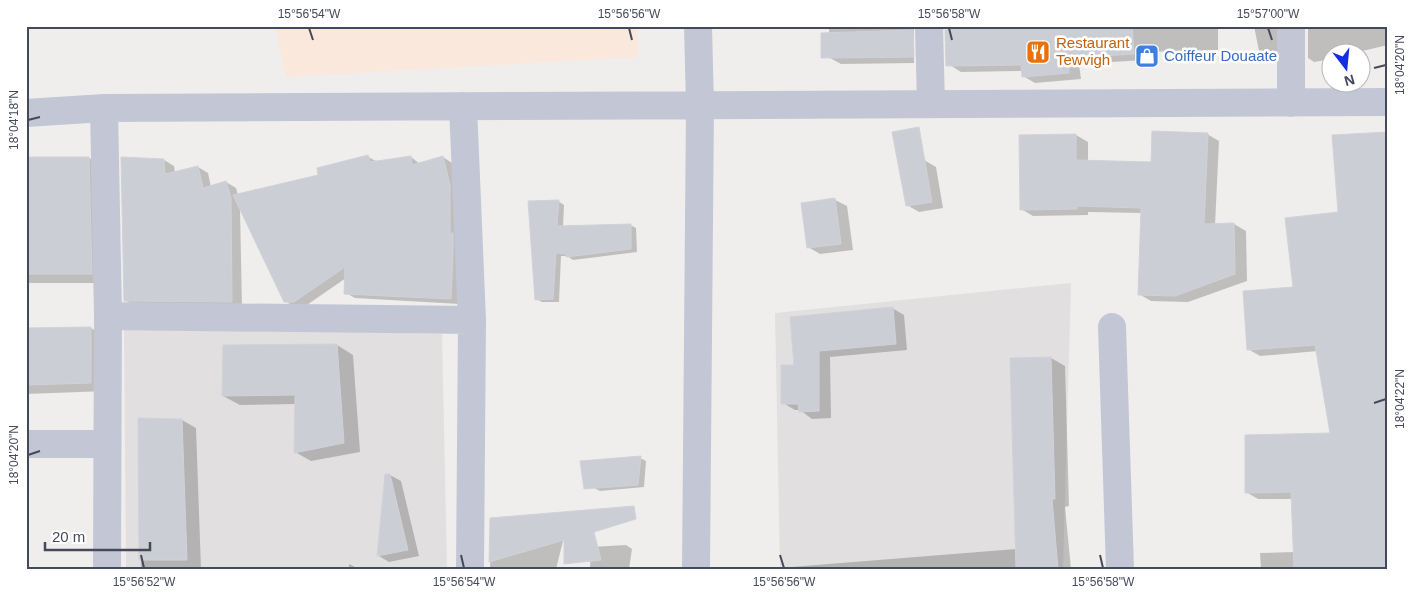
<svg xmlns="http://www.w3.org/2000/svg" width="1414" height="595" viewBox="0 0 1414 595" font-family="Arial,sans-serif">
  <style>
    .education { fill: #e1dfdf }
    .medical { fill: #fbe8dc }
    .shadow { fill: #0003 }
    .building { fill: #ccced5; stroke: #d1d1d9 }
    .lines { fill: none; stroke-linecap: round; stroke-linejoin: round }
    .minor { stroke: #c3c7d5; stroke-width: 28 }
    .ticks { fill: none; stroke: #454a5b; stroke-width: 2 }
    .labels { text-anchor: middle; stroke-width: 5; stroke-linejoin: round; paint-order: stroke }
    .food-label { font-size: 15px; fill: #c56008; stroke: #fff; text-anchor: start }
    .shop-label { font-size: 15px; fill: #366cbe; stroke: #fff; text-anchor: start }
    .neatline { fill: none; stroke: #454a5b; stroke-width: 2 }
    .ticks-label { font-size: 12px; text-anchor: middle; fill: #454a5b }
  </style>
  <rect width="100%" height="100%" fill="#f0eeed"/>
  <!-- education -->
  <path class="education" d="M1071,283L1063,569H780L775,313Z
    M124,327L442,334L447,569H126Z"/>
  <!-- medical -->
  <path class="medical" d="M275,26H637L638,57L286,77Z"/>
  <!-- shadow -->
  <path class="shadow" d="M829,26H914V63L841,64L830,58Z
    M952,26H1218V50L1145,52V60L1079,64L1081,79L1035,83L1023,76L1022,71L961,72L950,65Z
    M1254,26H1282L1281,50L1265,55L1259,51Z
    M1308,26H1388V45L1358,52H1332V59L1314,62L1308,58Z
    M1207,134L1219,141L1215,225L1234,224L1246,231L1247,281L1188,302L1151,301L1139,294L1142,213L1088,212V215L1033,216L1021,209L1076,135L1088,142V162L1152,163Z
    M368,157L378,162L411,157L420,164L443,157L452,163L460,304L355,298L346,293V278L304,307H295L285,301L240,208L242,307L135,306L125,300L164,160L174,166L175,173L198,167L208,173L211,187L226,182L236,188L238,195L320,175Z
    M89,158L105,168L108,283H29L28,329L91,328L107,338V391L26,394V159Z
    M924,160L936,167L943,208L919,212L907,205Z
    M835,200L847,206L853,250L820,254L808,247Z
    M558,201L564,205L563,227L630,225L636,228L637,252L573,260L567,256H561L559,302H542L536,299Z
    M1339,213L1388,569H1261L1260,553L1295,552L1293,499H1258L1246,492L1331,434L1318,351L1260,356L1248,349L1295,288Z
    M892,308L904,315L907,350L830,357L831,418L812,419L800,410H795L783,403L796,366L791,318Z
    M337,345L353,355L360,452L311,461L295,452L296,404L240,405L223,396Z
    M1051,358L1065,366L1069,506L1065,507L1071,569H791V567L1016,549L1011,359Z
    M139,419L182,420L196,428L201,569H141Z
    M640,458L646,461L644,487L600,491L594,488Z
    M390,475L401,481L419,556L389,562L379,556Z
    M569,517L556,569H490L491,519Z
    M626,545L632,549L629,569H590L591,547Z
    M349,564L359,569H349Z"/>
  <!-- building -->
  <path class="building" d="M951,26H1132L1134,54L1068,58L1069,73L1022,77L1021,65L946,66L945,30L951,29Z
    M913,30L914,57L821,58V33Z
    M919,127L932,202L906,206L892,132Z
    M1152,131L1208,133L1204,224L1234,223L1235,274L1175,296L1138,295L1141,208L1077,206V209L1020,210L1019,135L1076,134V160L1151,162Z
    M1388,132V569H1294L1291,492L1245,493V435L1330,433L1315,345L1247,350L1243,291L1293,287L1285,218L1338,212L1332,135Z
    M368,155L370,162L411,156L412,165L443,156L450,185V233H453V252L451,299L344,294L345,267L294,302H284L233,195L318,175L317,168Z
    M26,157H89L92,274H26Z
    M121,157L164,159L165,174L198,166L203,188L226,181L231,198L232,302L124,301Z
    M835,198L841,244L807,248L801,203Z
    M559,200L557,226L631,224V249L566,257V254L556,253L553,299L535,300L528,201Z
    M893,307L896,344L819,351V411L799,412L798,404H781V365H794L790,317Z
    M91,327V383L26,385V328Z
    M337,344L344,443L294,453L295,395L222,396L223,345Z
    M1051,357L1055,499H1052L1058,569H1016L1010,358Z
    M138,418L182,419L187,560H139Z
    M641,456L638,485L584,489L580,461Z
    M385,474H390L408,550L377,556Z
    M634,506L636,519L594,532L601,560L564,564V540L489,562L490,518Z"/>
  <g class="lines">
    <!-- minor -->
    <path class="minor" d="M929,26L931,104
      M1291,103V26
      M463,106L472,320L470,569
      M104,108L108,316L107,569
      M26,113L104,108L1388,102
      M108,316L472,320
      M1112,327L1120,569
      M26,444H107
      M696,569L700,105L698,26"/>
  </g>
  <!-- ticks -->
  <path class="ticks" d="M309,28L313,40M629,28L632,40M949,28L952,40M1268,28L1272,40M1374,68L1386,65M28,120L40,117M1374,403L1386,399M28,455L40,451M141,555L144,568M461,555L464,568M780,555L784,568M1100,555L1103,568"/>
  <!-- icons -->
  <defs>
    <g id="restaurant-square" transform="scale(1.25)"><rect x="-9" y="-9" width="18" height="18" rx="4" fill="#e8710a" stroke="#fff"/><path d="M-5-6h1v4h1v-4h1v4h1v-4h1v5L-1.5 .5V6h-2V.5L-5-1ZM5-6V6H3V1.5H1.5Q1.5-4 5-6Z" fill="#fff"/></g>
    <g id="shop-square" transform="scale(1.25)"><rect x="-9" y="-9" width="18" height="18" rx="4" fill="#3f7fe0" stroke="#fff"/><path d="M-5-2.5h2.3a2.7 3.5 0 0 1 5.4 0H5L5.5 6h-11ZM-1.5-2.5h3a1.5 2.3 0 0 0-3 0Z" fill="#fff"/></g>
  </defs>
  <g fill-rule="evenodd">
    <use href="#restaurant-square" x="1038" y="52"/>
    <use href="#shop-square" x="1147" y="56"/>
  </g>
  <g class="labels">
    <!-- food labels -->
    <g class="food-label">
      <text x="1056" y="48">Restaurant<tspan x="1056" dy="17">Tewvigh</tspan></text>
    </g>
    <!-- shop labels -->
    <g class="shop-label">
      <text x="1164" y="61">Coiffeur Douaate</text>
    </g>
  </g>
  <!-- border -->
  <rect width="1414" height="595" fill="none" stroke="#ffffff" stroke-width="55"/>
  <!-- north arrow -->
  <g transform="translate(1346 68) rotate(164)"><circle r="24" fill="#ffffff" stroke="#b5b7bd"/>
  <path d="M0-4L9 19L0 12L-9 19Z" fill="#152de2"/>
  <text y="-8" font-size="14" font-weight="bold" text-anchor="middle" fill="#454a5b">N</text>
  </g>
  <!-- scale -->
  <path d="M45 542v8h105v-8" fill="none" stroke="#454a5b" stroke-width="2.5"/>
  <text x="52" y="542" font-size="15" fill="#454a5b" stroke="#ffffff" stroke-width="4" paint-order="stroke">20 m</text>
  <rect x="28" y="28" width="1358" height="540" class="neatline"/>
  <g class="ticks-label">
    <text x="309" y="18">15°56'54"W</text>
    <text x="629" y="18">15°56'56"W</text>
    <text x="949" y="18">15°56'58"W</text>
    <text x="1268" y="18">15°57'00"W</text>
    <text transform="translate(1400 65) rotate(-90)" y="4">18°04'20"N</text>
    <text transform="translate(14 120) rotate(-90)" y="4">18°04'18"N</text>
    <text transform="translate(1400 399) rotate(-90)" y="4">18°04'22"N</text>
    <text transform="translate(14 455) rotate(-90)" y="4">18°04'20"N</text>
    <text x="144" y="586">15°56'52"W</text>
    <text x="464" y="586">15°56'54"W</text>
    <text x="784" y="586">15°56'56"W</text>
    <text x="1103" y="586">15°56'58"W</text>
  </g>
</svg>
